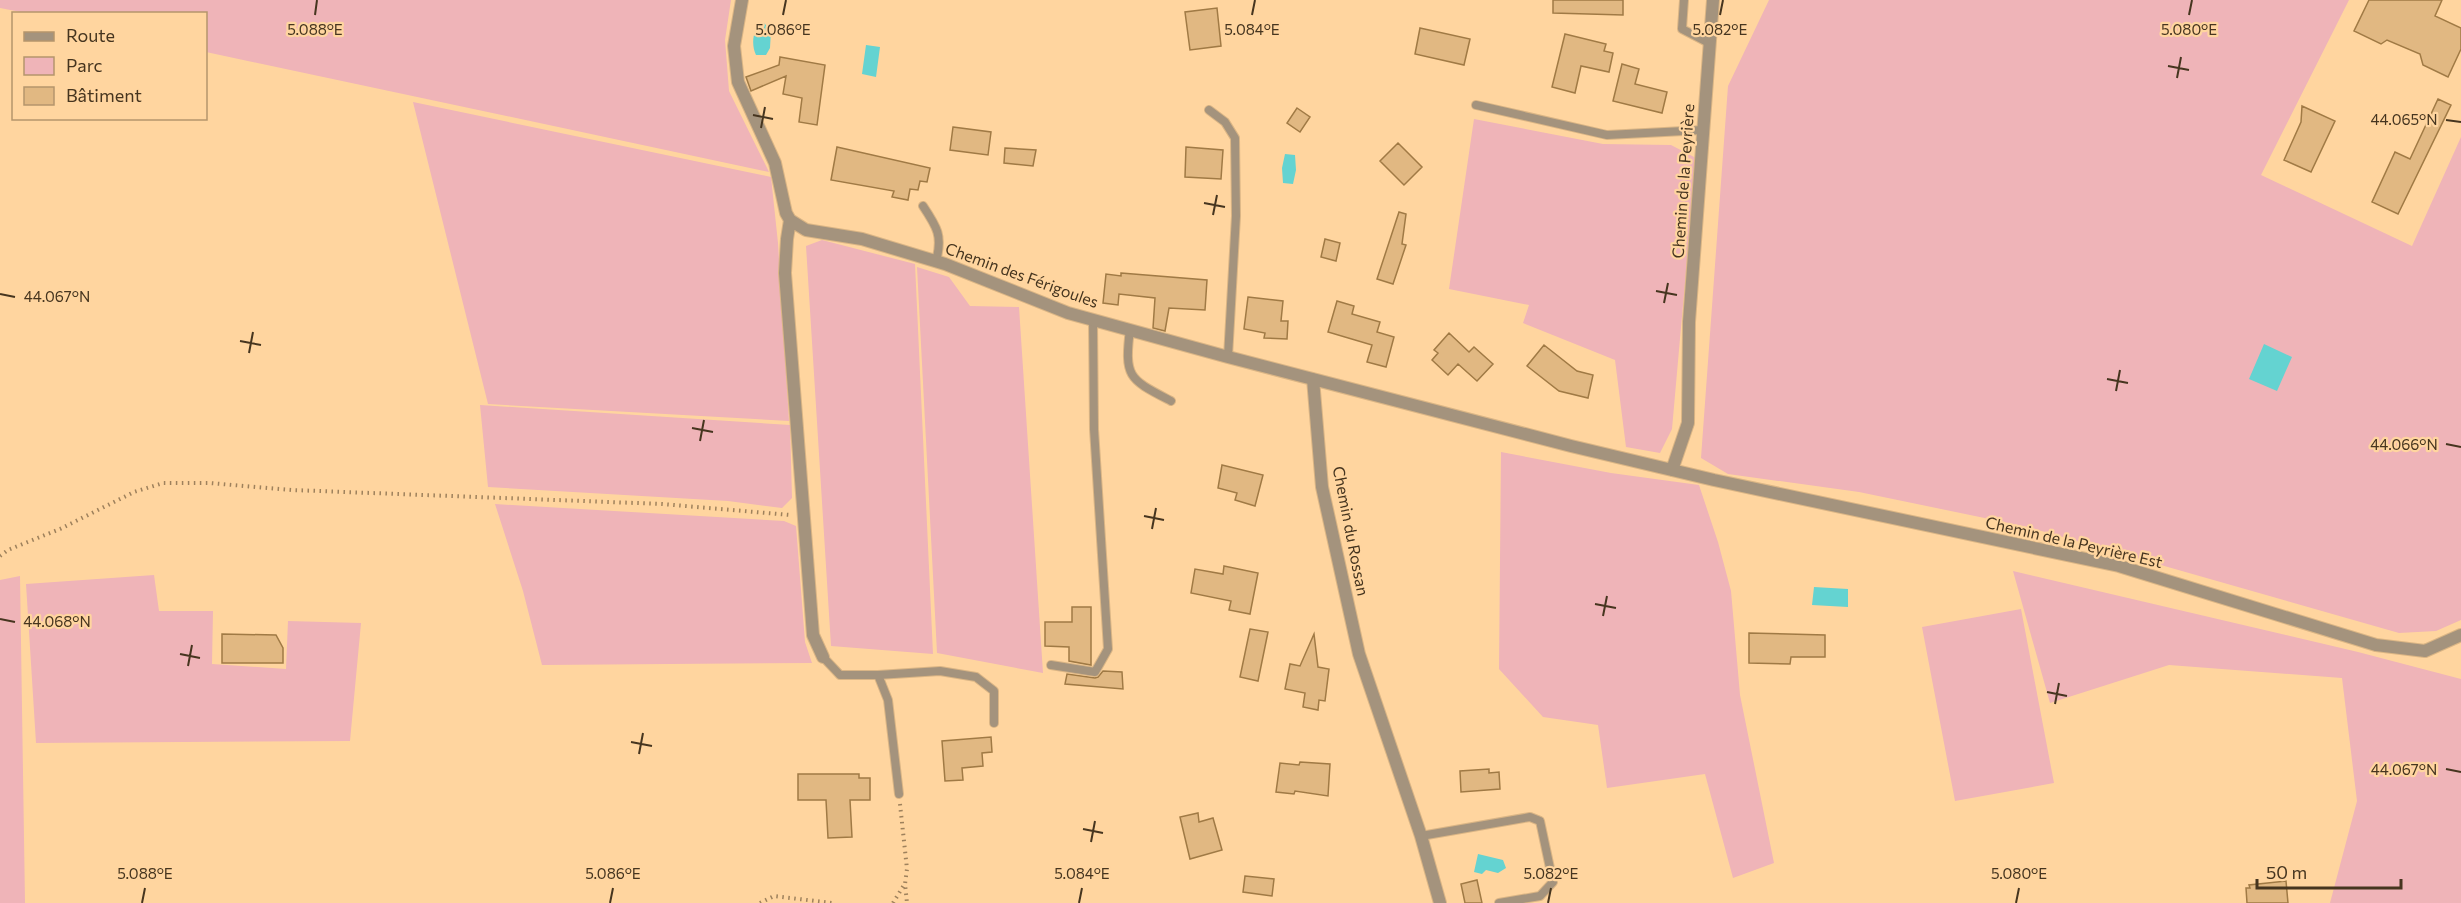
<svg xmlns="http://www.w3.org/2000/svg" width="2461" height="903" viewBox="0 0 2461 903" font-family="Commissioner,sans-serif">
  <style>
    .green { fill: #efb4b8 }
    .water { fill: #64d3d1 }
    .building { fill: #e1b882; stroke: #a07a45; stroke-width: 1.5 }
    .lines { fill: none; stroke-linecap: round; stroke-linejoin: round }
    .lane-casing { stroke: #dab585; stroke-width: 10 }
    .street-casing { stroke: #dab585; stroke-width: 14 }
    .path { stroke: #9e815c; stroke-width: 4; stroke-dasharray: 1.5 4.5; stroke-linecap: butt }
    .lane { stroke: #a4937d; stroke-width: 8 }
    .street { stroke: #a4937d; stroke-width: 12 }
    .ticks { fill: none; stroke: #46351f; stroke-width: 2 }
    .labels { text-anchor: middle; stroke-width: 4.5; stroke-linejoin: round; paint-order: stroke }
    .street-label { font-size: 16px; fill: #46351f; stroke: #ffd59f }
    .ticks-label { font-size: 15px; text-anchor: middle; fill: #46351f; stroke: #ffd59f; stroke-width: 4.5; stroke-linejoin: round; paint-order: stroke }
  </style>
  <rect width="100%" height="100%" fill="#ffd59f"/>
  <!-- green -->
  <path class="green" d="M0,0H731L725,40L729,91L769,172L206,52V14L26,13L0,8Z
    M1769,0H2349L2261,175L2412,246L2461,137V620L2436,631L2399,633L2028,527L1859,492L1728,474L1701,458L1728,86Z
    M413,102L771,177L778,243L789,421L488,404Z
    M1474,119L1603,144L1671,145L1696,158L1672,429L1660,453L1626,447L1615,360L1523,323L1529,305L1449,289Z
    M822,240L915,264L933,654L831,646L806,246Z
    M917,267L949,277L970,306L1019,307L1043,673L937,653Z
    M480,405L790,425L792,498L782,508L728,501L488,487Z
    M1501,452L1611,473L1699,485L1718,542L1731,591L1740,695L1774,863L1733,878L1705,774L1607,788L1598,725L1543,717L1499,669Z
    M495,504L784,521L796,526L805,642L812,663L542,665L523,591Z
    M2013,571L2358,652L2461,679V903H2330L2357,801L2342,678L2169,665L2050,703Z
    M154,575L159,611H213L212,664L286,669L288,621L361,623L350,741L36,743L26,584Z
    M20,576L25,903H0V580Z
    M2021,609L2054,783L1955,801L1922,627Z"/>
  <!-- water -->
  <path class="water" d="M764,23L771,30L770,48L766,55H756C751,45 752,27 764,23Z
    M866,45L880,47L876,77L862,74Z
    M1285,154L1295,155L1296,170L1293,184L1283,183L1282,168Z
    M2264,344L2292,357L2277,391L2249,379Z
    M1814,587L1848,589V607L1812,605Z
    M1478,854L1503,860L1506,868L1498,873L1486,870L1482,874L1474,872Z"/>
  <!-- building -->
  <path class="building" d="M1553,0H1623V15L1553,13Z
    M2369,0H2442L2435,16L2461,28V49L2448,77L2423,65L2420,54L2387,40L2381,44L2354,31Z
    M1217,8L1221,46L1190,50L1185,12Z
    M1420,28L1470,39L1464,65L1415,54Z
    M1565,34L1606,44L1604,51L1613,53L1609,72L1581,66L1575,93L1552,87Z
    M780,57L825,65L817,125L799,122L802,98L783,94L786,76L751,91L746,77L779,65Z
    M1622,64L1639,69L1635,84L1667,92L1662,113L1613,101Z
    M2438,99L2451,105L2398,214L2372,202L2395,152L2410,159Z
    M2302,106L2335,121L2311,172L2284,160L2301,122Z
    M1297,108L1310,117L1300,132L1287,123Z
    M953,127L991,132L988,155L950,150Z
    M1398,143L1422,167L1404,185L1380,161Z
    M837,147L930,168L927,182L920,181L918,190L910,189L908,200L892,197L894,191L831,180Z
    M1186,147L1223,150L1221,179L1185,177Z
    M1005,148L1036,150L1033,166L1004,163Z
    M1399,212L1406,214L1402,244L1406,245L1393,284L1377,279Z
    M1325,239L1340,243L1336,261L1321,257Z
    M1121,273L1207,280L1205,310L1169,308L1165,331L1153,328L1155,298L1119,294L1118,305L1103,303L1106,274L1121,276Z
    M1248,297L1283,301L1281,321H1288L1287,339L1264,338L1265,333L1244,329Z
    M1337,301L1354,306L1352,314L1380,322L1377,332L1394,337L1386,367L1367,362L1372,345L1328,332Z
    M1449,333L1469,352L1474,347L1493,364L1477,381L1458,364L1448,375L1432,360L1438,353L1434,350Z
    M1544,345L1577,371L1593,375L1588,398L1559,391L1527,366Z
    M1222,465L1263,475L1255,506L1235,500L1237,493L1218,488Z
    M1224,566L1258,573L1250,614L1229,610L1231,601L1191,593L1195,569L1223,574Z
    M1072,607H1091V665L1069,661V647L1045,646V622H1072Z
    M1250,629L1268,632L1258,681L1240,677Z
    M1749,633L1825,635V657H1791L1790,664L1749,663Z
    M222,634L276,635L283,648V663H222Z
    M1314,634L1318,667L1329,669L1325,701L1319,700L1318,710L1303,707L1305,693L1285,689L1290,664L1300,666Z
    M1103,671L1122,672L1123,689L1065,684L1067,674L1095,678L1098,677Z
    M991,737L992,752L982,753L983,766L962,768L963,780L945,781L942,741Z
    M1300,762L1330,764L1328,796L1295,791L1294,794L1276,792L1280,763L1299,765Z
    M1489,769V773L1499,772L1500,789L1461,792L1460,771Z
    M798,774H859V778H870V800H850L852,837L828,838L826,800H798Z
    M1198,813L1199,822L1213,818L1222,850L1190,859L1180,817Z
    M1245,876L1274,879L1272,896L1243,892Z
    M1477,880L1482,903H1465L1461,884Z
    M2286,881L2288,903H2247L2246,888H2250L2249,885Z"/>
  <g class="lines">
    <!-- lane casing -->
    <g class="lane-casing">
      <path id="lane" d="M1684,0L1682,29L1709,43
        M1476,105L1607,135L1703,130
        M1209,110L1225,122L1235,138L1236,216L1228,357
        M923,206C937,227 943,236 936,261
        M1130,329C1124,378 1129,379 1171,401
        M823,657L840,675H878L888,700L899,794
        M1051,665L1095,672L1108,649L1094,429L1093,320
        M878,675L940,671L976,677L994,691V723
        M1421,836L1530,817L1540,821L1553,882L1540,896L1499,903"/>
    </g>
    <!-- street casing -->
    <g class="street-casing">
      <path id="street" d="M742,0L734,46L738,82L775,163L786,213L790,220L806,230L862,239L945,264L1068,313L1228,357L1571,446L1714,480L2119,566L2376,645L2425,651L2461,635
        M790,220L787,239L785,273L813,635L823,657
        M1313,379L1322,487L1359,654L1421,836L1440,903
        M1672,470L1688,423L1689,322L1713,0"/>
    </g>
    <!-- path -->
    <path class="path" d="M0,556L8,550L60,529L134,492L163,483H209L292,490L662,504L790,515
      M900,804L907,869L905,884L907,903
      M760,903L774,896L832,903
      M893,903L904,885"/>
    <!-- lane -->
    <use href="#lane" class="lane"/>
    <!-- street -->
    <use href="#street" class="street"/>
  </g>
  <!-- ticks -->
  <path class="ticks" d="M315,15L317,0M783,15L786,0M1252,15L1255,0M1720,15L1723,0M2189,15L2192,0M2168,66L2189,70M2177,78L2181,57M753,115L773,119M2446,120L2461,122M761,128L765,107M1204,203L1225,207M1213,215L1217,195M1656,291L1677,295M0,294L15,297M1664,303L1668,283M240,341L261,345M249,353L253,332M2107,379L2128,383M2116,391L2120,370M692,428L713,432M700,441L704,420M2446,444L2461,447M1144,516L1164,520M1152,529L1156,508M1595,604L1616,608M1603,616L1607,596M0,619L15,622M180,654L200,658M188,666L192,645M2047,692L2067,696M2055,704L2059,683M631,742L652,746M639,754L643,733M2446,769L2461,772M1083,829L1103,833M1091,842L1095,821M142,903L145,888M610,903L613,888M1079,903L1082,888M1548,903L1551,888M2016,903L2019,888"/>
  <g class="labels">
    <!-- street labels -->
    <g class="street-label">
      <text transform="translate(1683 181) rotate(-86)" y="6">Chemin de la Peyrière</text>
      <text transform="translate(1022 275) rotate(20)" y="6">Chemin des Férigoules</text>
      <text transform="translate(1351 531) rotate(79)" y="6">Chemin du Rossan</text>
      <text transform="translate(2074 542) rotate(13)" y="6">Chemin de la Peyrière Est</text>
    </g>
  </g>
  <g class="ticks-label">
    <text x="315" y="35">5.088°E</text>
    <text x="783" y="35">5.086°E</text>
    <text x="1252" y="35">5.084°E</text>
    <text x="1720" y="35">5.082°E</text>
    <text x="2189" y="35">5.080°E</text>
    <text x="2404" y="125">44.065°N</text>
    <text x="57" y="302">44.067°N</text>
    <text x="2404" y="450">44.066°N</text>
    <text x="57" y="627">44.068°N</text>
    <text x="2404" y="775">44.067°N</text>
    <text x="145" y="879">5.088°E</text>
    <text x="613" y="879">5.086°E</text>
    <text x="1082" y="879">5.084°E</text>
    <text x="1551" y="879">5.082°E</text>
    <text x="2019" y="879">5.080°E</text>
  </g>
  <!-- legend -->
  <rect x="12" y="12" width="195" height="108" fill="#ffd59f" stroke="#b5956c" stroke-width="1.5"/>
  <rect x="24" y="32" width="30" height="9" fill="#a4937d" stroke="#b5956c" stroke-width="1.5"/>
  <text x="66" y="42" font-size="18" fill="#46351f">Route</text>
  <rect x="24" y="57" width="30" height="18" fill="#efb4b8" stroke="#b5956c" stroke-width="1.5"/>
  <text x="66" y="72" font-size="18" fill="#46351f">Parc</text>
  <rect x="24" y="87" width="30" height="18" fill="#e1b882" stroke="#b5956c" stroke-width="1.5"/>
  <text x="66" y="102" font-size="18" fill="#46351f">Bâtiment</text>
  <!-- scale -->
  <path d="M2257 879v9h144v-9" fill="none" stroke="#46351f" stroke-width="3"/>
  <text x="2266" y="879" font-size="18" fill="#46351f" stroke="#ffd59f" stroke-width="4.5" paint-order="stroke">50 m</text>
</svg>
